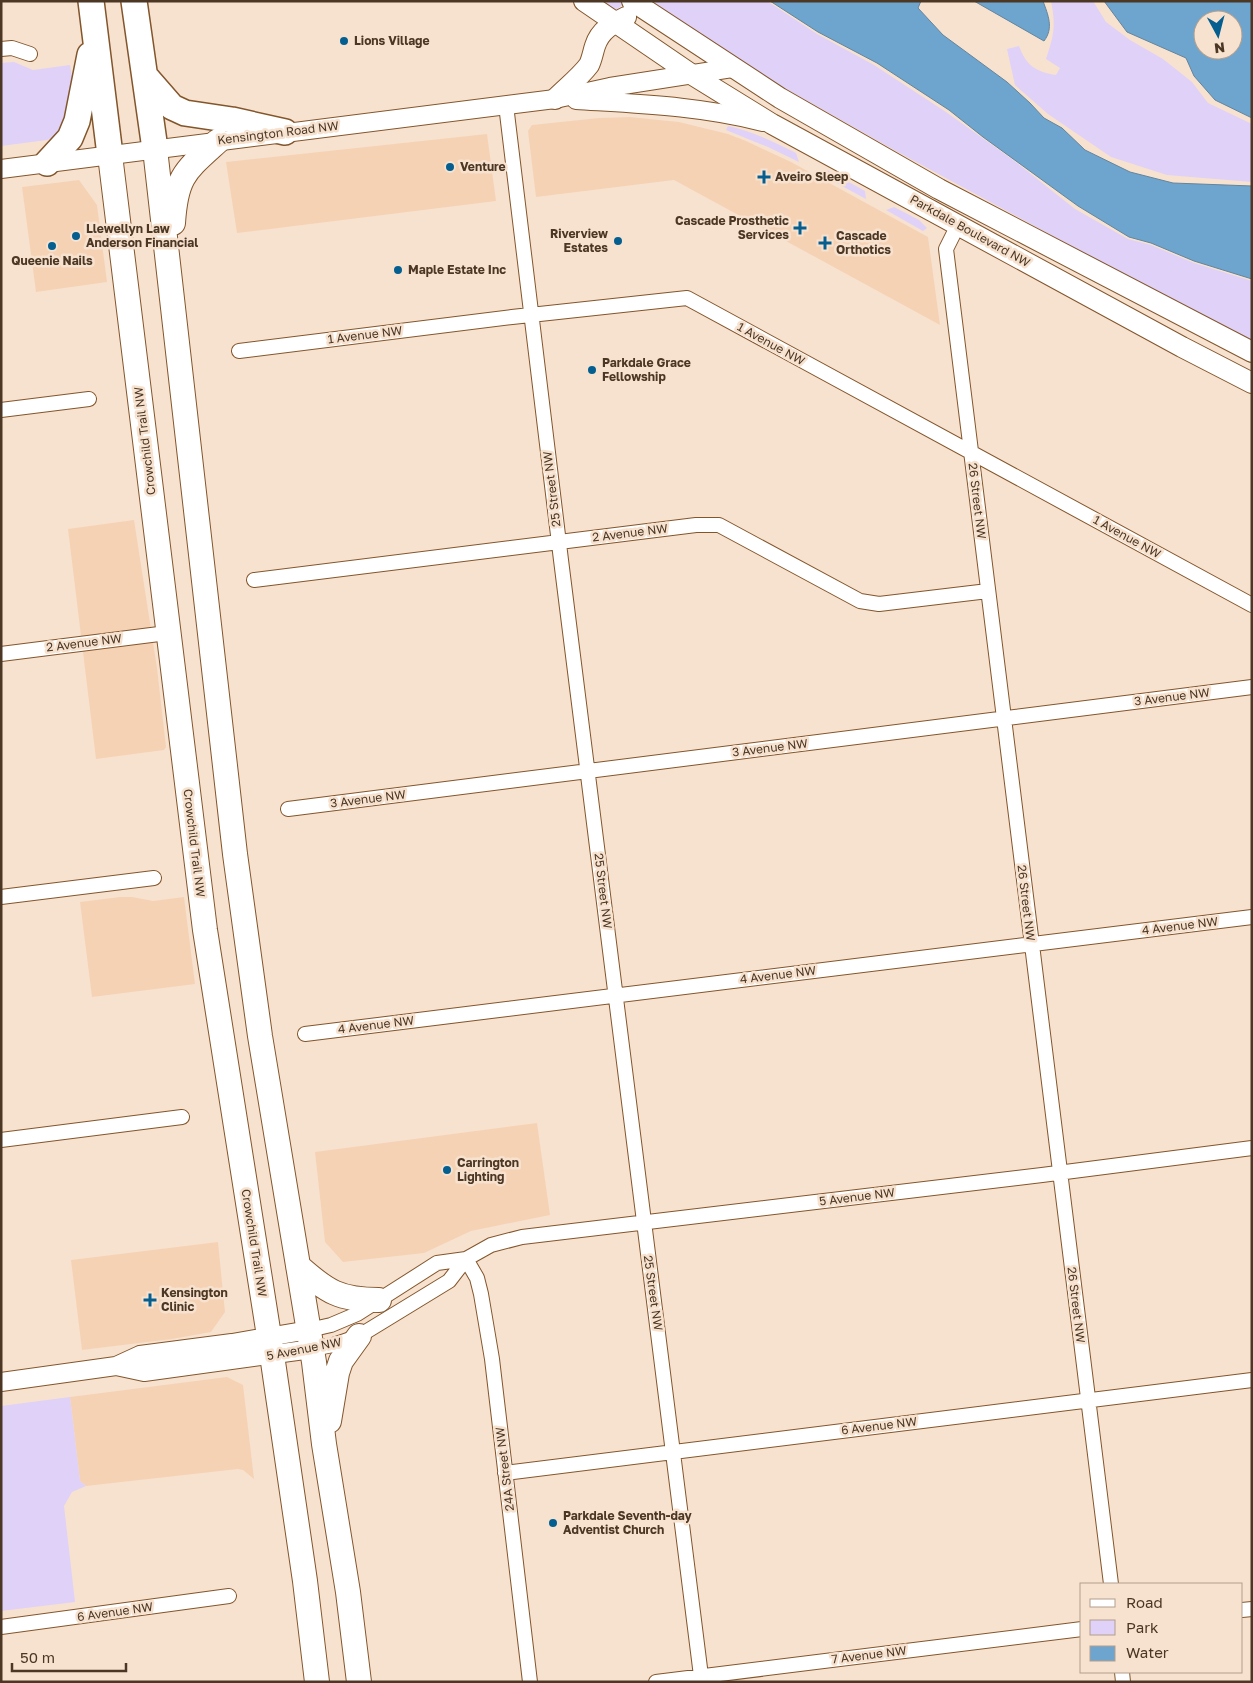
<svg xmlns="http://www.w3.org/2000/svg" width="1253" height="1683" viewBox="0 0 1253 1683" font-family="'Golos Text',sans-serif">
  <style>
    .built { fill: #f6d2b5 }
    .green { fill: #dfd1f8 }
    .water { fill: #6ea5cf; stroke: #64849c; fill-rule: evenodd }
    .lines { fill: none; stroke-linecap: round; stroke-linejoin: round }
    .minor-casing { stroke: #83552a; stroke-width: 16 }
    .tertiary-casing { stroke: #83552a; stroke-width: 20 }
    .secondary-casing { stroke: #83552a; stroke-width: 22 }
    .trunk-casing { stroke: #83552a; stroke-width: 26 }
    .motorway-casing { stroke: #83552a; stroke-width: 28 }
    .minor { stroke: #fff; stroke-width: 14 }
    .tertiary { stroke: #fff; stroke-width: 18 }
    .secondary { stroke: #fff; stroke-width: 20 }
    .trunk { stroke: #fff; stroke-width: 24 }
    .motorway { stroke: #fff; stroke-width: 25 }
    .poi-dot { fill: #045e8f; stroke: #f7e2d0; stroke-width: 2 }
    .labels { text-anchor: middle; stroke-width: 5; stroke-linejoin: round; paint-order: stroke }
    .poi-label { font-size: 12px; font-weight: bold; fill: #4c3725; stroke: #f7e2d0; text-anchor: start }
    .street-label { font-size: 12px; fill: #4c3725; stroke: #f7e2d0 }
  </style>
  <rect width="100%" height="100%" fill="#f7e2d0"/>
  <!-- built -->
  <path class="built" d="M630,117L679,122L728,134L746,141L791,162L928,237L940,325L674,180L536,197L528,131L532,125L599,118Z
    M487,134L496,201L237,233L226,162Z
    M79,180L97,205L107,282L36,292L22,187Z
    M134,520L157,668L166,747L164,750L96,759L68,529Z
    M120,897H132L153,901L184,897L195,984L92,997L80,902Z
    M537,1123L550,1215L471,1231L424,1253L343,1262L325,1242L315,1152Z
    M218,1242L225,1312L211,1332L172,1339L82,1350L71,1260Z
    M227,1377L243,1385L254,1479L243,1470L238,1469L86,1486L80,1481L70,1397Z"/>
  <!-- green -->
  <path class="green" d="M603,1H621L622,5L618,9H614Z
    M652,1H767L817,34L874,65L946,112L1013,160L1075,209L1128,239L1151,245L1194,263L1252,281V340L1114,269L894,150L758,73Z
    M1051,1H1093L1106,22L1130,40L1163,59L1192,82L1208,103L1252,124V182L1167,175L1111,157L1048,114L1015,85L1007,49L1019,46C1026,66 1037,72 1056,75L1060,68L1046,59C1054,35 1056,26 1051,1Z
    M14,62L33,70L70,65L76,101L75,112L55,136L47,140L1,146V63Z
    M728,126C752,131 774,142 796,153L799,162L768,147L726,130Z
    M827,170L865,191L866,199L818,173Z
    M894,207L919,220L927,228L923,231L886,210Z
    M70,1397L80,1481L86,1486L72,1492L64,1506L75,1602L1,1611V1406Z"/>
  <!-- water -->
  <path class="water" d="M770,1H921L918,8L943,35L1007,82L1030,103L1044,118L1062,128L1085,150L1130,172L1173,183L1252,186V279L1194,261L1151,243L1129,237L1078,206L983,137L949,110L877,63L818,32Z
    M974,1H1043C1048,15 1054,28 1044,41Z
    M1104,1H1252V118L1215,100L1194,76L1186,58L1127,32ZM1203,20H1233V50H1203Z"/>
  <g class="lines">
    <!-- minor casing -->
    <g class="minor-casing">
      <path id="minor" d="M1,49L12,48L30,54
        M506,105L561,560L701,1676
        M958,225L946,249L1111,1584
        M239,351L512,317L687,298L1252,605
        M1,410L89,399
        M254,580L696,525H719L860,601L879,604L988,591
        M1,654L167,633
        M288,809L1252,687
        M1,897L154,878
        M305,1034L1252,917
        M1,1140L182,1117
        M466,1259L477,1278L481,1294L492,1359L530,1682
        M309,1330L331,1325L357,1314L437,1263L466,1259
        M312,1349L333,1345L359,1336L449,1281L466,1259L491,1245L522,1237L1042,1175L1252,1148
        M505,1473L1252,1380
        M1242,1610L1252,1609
        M1,1627L229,1596
        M1122,1672L1123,1682
        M656,1682L1082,1629"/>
    </g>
    <!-- tertiary casing -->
    <g class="tertiary-casing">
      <path id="tertiary" d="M576,100C640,104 701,106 763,122
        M1,169L555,99L610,87L732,68
        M116,1366L144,1372L312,1349
        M1,1382L116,1366L140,1355L232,1343L309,1330"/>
    </g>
    <!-- secondary casing -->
    <g class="secondary-casing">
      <path id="secondary" d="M584,1L691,74L772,124L1182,347L1252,383
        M632,1L780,98L939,189L1252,352
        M555,99C566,88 580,77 589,65C592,59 593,52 595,46C600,30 612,24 626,17"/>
    </g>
    <!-- trunk casing -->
    <g class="trunk-casing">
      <path id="trunk" d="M155,149L235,854L260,1036L314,1362L324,1444L348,1592L359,1682
        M110,155L205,930L272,1355L305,1581L317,1682
        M173,223C176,176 185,171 218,141
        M298,1266C327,1292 340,1300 379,1300
        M329,1421L337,1373L341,1361L359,1336"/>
    </g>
    <!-- motorway casing -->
    <g class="motorway-casing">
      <path id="motorway" d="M91,1L110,155
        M134,1L155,149
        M145,76L172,107L185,113L232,120L285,132
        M47,163L70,138L77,121L90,55"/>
    </g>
    <!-- minor -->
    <use href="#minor" class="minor"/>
    <!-- tertiary -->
    <use href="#tertiary" class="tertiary"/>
    <!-- secondary -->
    <use href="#secondary" class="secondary"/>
    <!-- trunk -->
    <use href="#trunk" class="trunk"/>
    <!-- motorway -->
    <use href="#motorway" class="motorway"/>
  </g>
  <!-- markers -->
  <g class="poi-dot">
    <circle cx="344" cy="41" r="5"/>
    <circle cx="450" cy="167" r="5"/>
    <path d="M761.5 169.5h5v5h5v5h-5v5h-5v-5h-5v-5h5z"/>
    <path d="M797.5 220.5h5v5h5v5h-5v5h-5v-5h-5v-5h5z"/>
    <circle cx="76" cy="236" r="5"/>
    <circle cx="618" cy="241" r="5"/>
    <path d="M822.5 235.5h5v5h5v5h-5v5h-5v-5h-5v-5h5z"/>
    <circle cx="52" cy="246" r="5"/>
    <circle cx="398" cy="270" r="5"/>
    <circle cx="592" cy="370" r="5"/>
    <circle cx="447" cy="1170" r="5"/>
    <path d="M147.5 1292.5h5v5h5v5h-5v5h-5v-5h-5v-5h5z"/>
    <circle cx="553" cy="1523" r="5"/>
  </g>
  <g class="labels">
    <!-- poi labels -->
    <g class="poi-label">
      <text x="354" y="45">Lions Village</text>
      <text x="460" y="171">Venture</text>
      <text x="775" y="181">Aveiro Sleep</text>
      <text x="789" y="225" text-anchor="end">Cascade Prosthetic<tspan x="789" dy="14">Services</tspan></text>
      <text x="86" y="233">Llewellyn Law<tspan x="86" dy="14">Anderson Financial</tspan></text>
      <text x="608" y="238" text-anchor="end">Riverview<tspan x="608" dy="14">Estates</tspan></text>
      <text x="836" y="240">Cascade<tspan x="836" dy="14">Orthotics</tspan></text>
      <text x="52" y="265" text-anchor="middle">Queenie Nails</text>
      <text x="408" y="274">Maple Estate Inc</text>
      <text x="602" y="367">Parkdale Grace<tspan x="602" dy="14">Fellowship</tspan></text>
      <text x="457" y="1167">Carrington<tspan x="457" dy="14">Lighting</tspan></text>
      <text x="161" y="1297">Kensington<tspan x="161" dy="14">Clinic</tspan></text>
      <text x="563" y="1520">Parkdale Seventh-day<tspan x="563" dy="14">Adventist Church</tspan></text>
    </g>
    <!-- street labels -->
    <g class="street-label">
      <text transform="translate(278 133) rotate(-7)" y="4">Kensington Road NW</text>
      <text transform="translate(970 231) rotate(29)" y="4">Parkdale Boulevard NW</text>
      <text transform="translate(365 335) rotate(-7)" y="4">1 Avenue NW</text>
      <text transform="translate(771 344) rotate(29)" y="4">1 Avenue NW</text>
      <text transform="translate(145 441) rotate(-97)" y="4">Crowchild Trail NW</text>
      <text transform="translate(552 489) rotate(-97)" y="4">25 Street NW</text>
      <text transform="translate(977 501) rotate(83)" y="4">26 Street NW</text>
      <text transform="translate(630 533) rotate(-7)" y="4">2 Avenue NW</text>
      <text transform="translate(1127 537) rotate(29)" y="4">1 Avenue NW</text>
      <text transform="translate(84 643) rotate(-7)" y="4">2 Avenue NW</text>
      <text transform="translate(1172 697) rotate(-7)" y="4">3 Avenue NW</text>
      <text transform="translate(770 748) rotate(-7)" y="4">3 Avenue NW</text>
      <text transform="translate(368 799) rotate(-7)" y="4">3 Avenue NW</text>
      <text transform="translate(194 843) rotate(83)" y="4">Crowchild Trail NW</text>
      <text transform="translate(603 891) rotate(83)" y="4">25 Street NW</text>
      <text transform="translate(1026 903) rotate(83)" y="4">26 Street NW</text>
      <text transform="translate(1180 926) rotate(-7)" y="4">4 Avenue NW</text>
      <text transform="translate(778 975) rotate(-7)" y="4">4 Avenue NW</text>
      <text transform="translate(376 1025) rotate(-7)" y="4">4 Avenue NW</text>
      <text transform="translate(857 1197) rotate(-7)" y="4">5 Avenue NW</text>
      <text transform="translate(254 1243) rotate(81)" y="4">Crowchild Trail NW</text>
      <text transform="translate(653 1293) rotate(82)" y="4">25 Street NW</text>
      <text transform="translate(1076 1305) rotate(83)" y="4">26 Street NW</text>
      <text transform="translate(304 1349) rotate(-11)" y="4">5 Avenue NW</text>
      <text transform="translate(879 1426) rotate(-7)" y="4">6 Avenue NW</text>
      <text transform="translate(505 1469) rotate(-97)" y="4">24A Street NW</text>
      <text transform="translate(115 1612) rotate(-8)" y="4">6 Avenue NW</text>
      <text transform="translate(869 1655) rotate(-7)" y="4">7 Avenue NW</text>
    </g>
  </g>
  <!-- border -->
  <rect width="1253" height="1683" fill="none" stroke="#4c3725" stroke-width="5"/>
  <!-- legend -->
  <rect x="1080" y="1583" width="162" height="90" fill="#f7e2d0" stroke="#b39e8c"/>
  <rect x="1090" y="1599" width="25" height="8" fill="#ffffff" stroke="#b39e8c"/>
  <text x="1126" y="1608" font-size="15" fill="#4c3725">Road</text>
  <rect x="1090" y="1620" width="25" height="15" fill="#dfd1f8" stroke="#b39e8c"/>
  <text x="1126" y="1633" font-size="15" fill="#4c3725">Park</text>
  <rect x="1090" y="1646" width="25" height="15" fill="#6ea5cf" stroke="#b39e8c"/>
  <text x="1126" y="1658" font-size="15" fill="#4c3725">Water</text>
  <!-- north arrow -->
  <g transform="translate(1218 35) rotate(173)"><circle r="24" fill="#f7e2d0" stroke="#b39e8c"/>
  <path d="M0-4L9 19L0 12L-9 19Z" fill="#045e8f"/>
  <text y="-8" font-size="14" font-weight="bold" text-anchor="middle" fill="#4c3725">N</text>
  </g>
  <!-- scale -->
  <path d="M12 1663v8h114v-8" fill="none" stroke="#4c3725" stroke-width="2.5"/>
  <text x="20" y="1663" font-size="15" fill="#4c3725" stroke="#f7e2d0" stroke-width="4" paint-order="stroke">50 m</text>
</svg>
